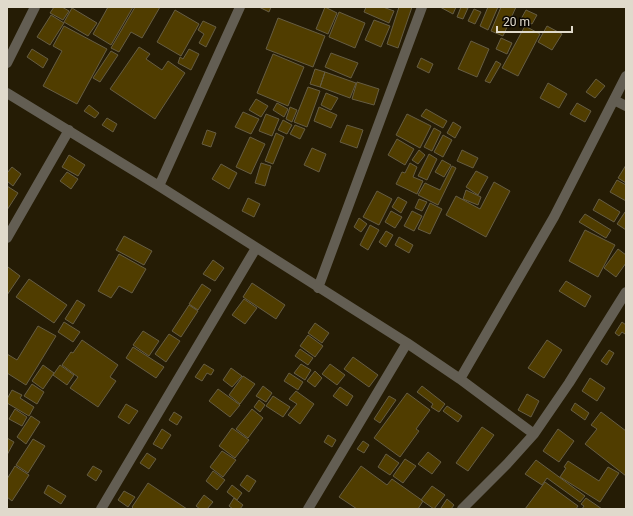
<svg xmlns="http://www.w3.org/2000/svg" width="633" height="516" viewBox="0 0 633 516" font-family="Roboto,sans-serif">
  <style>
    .building { fill: #503d00; stroke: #665d43 }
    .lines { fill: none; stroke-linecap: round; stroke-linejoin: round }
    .street { stroke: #635e53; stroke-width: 10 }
  </style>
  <rect width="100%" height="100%" fill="#251c05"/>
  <!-- building -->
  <path class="building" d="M54,7H62L69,11L63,20L50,13Z
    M108,7H133L111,45L93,34Z
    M135,7H160L142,38L131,32L119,52L111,48Z
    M259,7H271L269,12Z
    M325,7L337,13L328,34L316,29Z
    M366,7H383L394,11L389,23L364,12Z
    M399,7H412L398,48L387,44Z
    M440,7H456L453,14Z
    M461,7L468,8L463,19L457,17Z
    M488,7H498L488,30L480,26Z
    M501,7H516L503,36L491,31Z
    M72,8L97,23L88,36L64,22Z
    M474,9L481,12L475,24L468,21Z
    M175,10L199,24L181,56L157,42Z
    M526,10L537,15L532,24L521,19Z
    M339,12L365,23L355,48L329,37Z
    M51,15L64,23L50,45L37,37Z
    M278,18L325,36L313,67L266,49Z
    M374,20L390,26L381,47L365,40Z
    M203,21L216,27L206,47L199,43L204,34L198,30Z
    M64,26L107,49L77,104L43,86L62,51L53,46Z
    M525,26L540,34L518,76L502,68Z
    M547,26L562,34L552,50L538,42Z
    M501,38L512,43L507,54L496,49Z
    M471,41L489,49L477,77L458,69Z
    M139,47L150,54L146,59L162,70L168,61L185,73L155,119L110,89Z
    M32,49L48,59L43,68L27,57Z
    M189,49L199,54L191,70L178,63L180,57L183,59Z
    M111,51L118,55L100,82L93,78Z
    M331,53L358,63L351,78L325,67Z
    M273,54L304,67L288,106L257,93Z
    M421,58L433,64L429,73L417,67Z
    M496,61L501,64L490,83L485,81Z
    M315,69L325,72L320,87L310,84Z
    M325,72L356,83L350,98L320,87Z
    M596,79L605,86L595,98L586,92Z
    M357,82L379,89L374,105L352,99Z
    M548,83L567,94L559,108L540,98Z
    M308,87L320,91L307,127L294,122Z
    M326,93L338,98L331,110L321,105Z
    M256,99L268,106L261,117L249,110Z
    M277,103L288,109L284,117L273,110Z
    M577,103L591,111L585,122L570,114Z
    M89,105L99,113L95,118L84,111Z
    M290,107L297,110L292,122L286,119Z
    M319,107L337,115L331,128L314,121Z
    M426,109L447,121L443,128L421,116Z
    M243,112L259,119L251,134L235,127Z
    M266,114L279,119L272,136L259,131Z
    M407,114L431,126L420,148L396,135Z
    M107,118L117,124L113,132L102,125Z
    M283,120L292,125L287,134L278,130Z
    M453,122L461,127L455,138L447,133Z
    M295,125L305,129L300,139L290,134Z
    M347,125L363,130L357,148L340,142Z
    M434,128L441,132L432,151L424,147Z
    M207,130L216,133L211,147L202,144Z
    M276,133L284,137L273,164L265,161Z
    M443,135L452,140L443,157L434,152Z
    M250,137L265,144L251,174L236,167Z
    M397,139L414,149L405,165L388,155Z
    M312,148L326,154L319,172L304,165Z
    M419,150L425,155L418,164L412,160Z
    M462,150L478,158L473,168L457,161Z
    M429,154L437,159L427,180L418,176Z
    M69,155L85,165L78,176L62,167Z
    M442,160L451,165L444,177L435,172Z
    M261,163L271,166L265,186L255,183Z
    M410,163L417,167L413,177L423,181L417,194L396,184L402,172L405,173Z
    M221,164L237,173L229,189L212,179Z
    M626,165V183L618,178Z
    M452,166L456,168L438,205L418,195L425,183L440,190Z
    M12,167L21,174L13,186L7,181V173Z
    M476,171L488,177L478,195L466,187Z
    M67,172L78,179L71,189L60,181Z
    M617,180L626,185V201L610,192Z
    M494,182L510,191L486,237L446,215L456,196L480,209Z
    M7,186L18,193L7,210Z
    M466,190L481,197L478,205L463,199Z
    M377,191L392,199L379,225L363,217Z
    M398,197L407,202L401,213L392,207Z
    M248,198L260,204L254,217L242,211Z
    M419,199L427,202L422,211L415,208Z
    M599,199L620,212L614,222L593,210Z
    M430,203L442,209L430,234L418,229Z
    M391,211L402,217L395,228L385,222Z
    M412,211L422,216L414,231L404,226Z
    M625,212L626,213V230L617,224Z
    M585,214L611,230L606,238L579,222Z
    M359,218L367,224L361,232L354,227Z
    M370,225L379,230L368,250L360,245Z
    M585,230L615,245L598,277L569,261Z
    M386,231L393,235L386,247L379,242Z
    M124,236L152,251L144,265L116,250Z
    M399,237L413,245L409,253L395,245Z
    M618,249L626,255V263L616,277L604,268Z
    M119,254L146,269L132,293L119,286L111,298L98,291Z
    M213,260L224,268L215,281L203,274Z
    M8,267L20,276L7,295V269Z
    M29,279L67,305L54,323L16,297Z
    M566,281L591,296L585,307L559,291Z
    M252,283L285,305L276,319L243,297Z
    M202,284L211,290L198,310L189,304Z
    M244,299L257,308L245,324L232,315Z
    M77,300L85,305L73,324L65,319Z
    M189,305L198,311L181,337L172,331Z
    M64,322L80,332L73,342L58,332Z
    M622,322L626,325V332L625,334L622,332L619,336L615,333Z
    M315,323L329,333L322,343L308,333Z
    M38,326L56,336L26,385L7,373V354L17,360Z
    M143,331L159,341L149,356L133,345Z
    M169,334L180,341L166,362L155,354Z
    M308,335L323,346L315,357L300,346Z
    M82,340L118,365L110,377L116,381L98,407L70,388L78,377L62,365L71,352L73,353Z
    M547,340L562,350L544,378L528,368Z
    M133,347L164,367L156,378L126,358Z
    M300,349L313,358L308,365L295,356Z
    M609,350L614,353L607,365L601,361Z
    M353,357L378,375L369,387L344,369Z
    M204,364L214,370L211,375L207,373L202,381L195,377Z
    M301,364L311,370L305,380L294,373Z
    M330,364L345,375L337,385L322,374Z
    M43,365L54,373L43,389L32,381Z
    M60,365L74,375L67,385L53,375Z
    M231,368L242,376L232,387L223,380Z
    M315,371L322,378L315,387L307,381Z
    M289,373L303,382L298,390L284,381Z
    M243,376L255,384L240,404L229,395Z
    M590,378L605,388L597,401L582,391Z
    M32,384L44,392L37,404L24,396Z
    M263,386L272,393L266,402L256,396Z
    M422,386L445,404L439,412L431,407L433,404L417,392Z
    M340,387L353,396L347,406L333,396Z
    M218,389L240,405L230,417L209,401Z
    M12,390L22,395L20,398L34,407L29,416L7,403V399Z
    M296,391L314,404L300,424L288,415L297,404L289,399Z
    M407,393L430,410L416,429L419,431L400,457L374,438Z
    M527,394L539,401L531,417L518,410Z
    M273,396L290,407L283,417L266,406Z
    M389,396L396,400L380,423L374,419Z
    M259,400L265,405L260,412L254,407Z
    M575,403L589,413L585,420L571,410Z
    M126,404L138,411L129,424L118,417Z
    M447,406L462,416L458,422L443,411Z
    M15,409L27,417L22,426L9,419Z
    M252,409L263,418L248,438L236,429Z
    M174,412L182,417L177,425L169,420Z
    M601,412L626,431V476L585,444L597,429L591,425Z
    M31,416L40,422L26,444L17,437Z
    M482,427L494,435L468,471L456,463Z
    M232,428L249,440L235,458L219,446Z
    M162,429L171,435L162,449L153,444Z
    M558,429L574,441L559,462L543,451Z
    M328,435L336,440L332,447L324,442Z
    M7,438L14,442L7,455Z
    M33,439L45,446L28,473L16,465Z
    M363,441L369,445L364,453L357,449Z
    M222,451L236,460L223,477L210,467Z
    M428,452L441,462L432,474L418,464Z
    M147,453L156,459L149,469L140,463Z
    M386,454L399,463L390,475L378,467Z
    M405,459L416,466L403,483L393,476Z
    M536,460L585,496L580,502L547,478L542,485L525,474Z
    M568,461L599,481L608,467L619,473L600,502L560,477L566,468L564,467Z
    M15,466L29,475L12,501L7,497V479Z
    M93,466L102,471L96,481L87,475Z
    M361,466L387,485L392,479L423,501L418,509H357L339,497Z
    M213,471L225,480L217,490L206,481Z
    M247,475L256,481L249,492L240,485Z
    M545,482L578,506L576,509H525Z
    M148,483L187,509H134L132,507Z
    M48,485L66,496L61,504L44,493Z
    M232,485L242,493L237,500L227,492Z
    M432,486L445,495L434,509L421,500Z
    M124,491L135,497L128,507L118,500Z
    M204,495L213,502L207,509H200L196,506Z
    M234,498L243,505L240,509H233L229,506Z
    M586,498L602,509H582L584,506L581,504Z
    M447,499L454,505L451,509H443L441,508Z"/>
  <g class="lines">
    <!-- street -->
    <path class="street" d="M7,63L35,7
      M7,93L159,186L407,343L460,379L534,434
      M614,100L626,106
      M159,186L240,7
      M7,238L69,130
      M318,288L422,7
      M460,379L554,217L626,76
      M101,509L256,248
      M308,509L407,343
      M462,509L507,464L534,434L569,383L626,292"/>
  </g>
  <!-- border -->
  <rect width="633" height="516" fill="none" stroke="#e0dacc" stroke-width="16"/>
  <!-- scale -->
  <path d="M497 26v6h75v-6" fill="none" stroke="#e0dacc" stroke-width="2"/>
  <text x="503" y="26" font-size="12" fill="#e0dacc" stroke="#0b0702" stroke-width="3" paint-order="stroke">20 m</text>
</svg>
